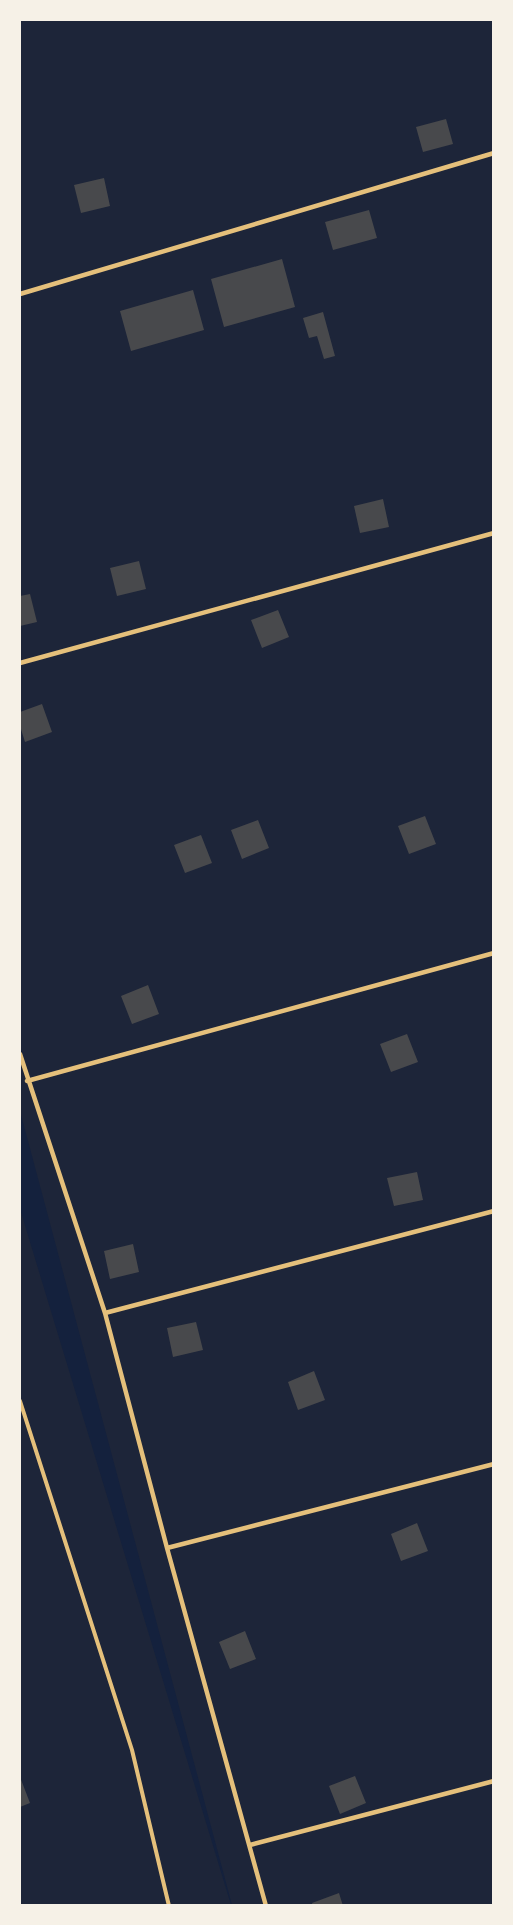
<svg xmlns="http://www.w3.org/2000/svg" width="513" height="1925" viewBox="0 0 513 1925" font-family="'Nunito Sans',sans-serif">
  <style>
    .green { fill: #1d2539 }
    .building { fill: #48494c }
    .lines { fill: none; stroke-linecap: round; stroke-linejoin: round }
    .path { stroke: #e5c07b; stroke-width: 4 }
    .service { stroke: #e5c07b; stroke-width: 4.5 }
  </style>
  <rect width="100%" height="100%" fill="#14213d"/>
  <!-- green -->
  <path class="green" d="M20,20H493V1905H232L20,1111Z
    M20,1209L231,1905H20Z"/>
  <!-- building -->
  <path class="building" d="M446,119L453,144L423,152L416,127Z
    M104,178L110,206L81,213L74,185Z
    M369,210L377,238L333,250L325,222Z
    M282,259L295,307L224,327L211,279Z
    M193,290L204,330L131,351L120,311Z
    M323,312L335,356L324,359L317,336L309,338L303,318Z
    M383,499L389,527L360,533L354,506Z
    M139,561L146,589L117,596L110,568Z
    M30,594L37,622L20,626V596Z
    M278,610L289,637L262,648L251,620Z
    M42,704L52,732L25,742L20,726V712Z
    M425,816L436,844L409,854L398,826Z
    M258,820L269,848L242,859L231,830Z
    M201,835L212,863L185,873L174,845Z
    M148,985L159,1014L132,1024L121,996Z
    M407,1034L418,1062L391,1072L380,1044Z
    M417,1172L423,1200L394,1206L387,1178Z
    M133,1244L139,1272L110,1279L104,1251Z
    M196,1322L203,1350L173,1357L167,1328Z
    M314,1371L325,1400L298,1410L288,1382Z
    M417,1523L428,1551L401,1561L391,1534Z
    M245,1631L256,1659L230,1669L219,1642Z
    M355,1776L366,1803L340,1814L329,1786Z
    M20,1777L30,1803L20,1807Z
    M339,1893L343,1906H313L312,1903Z"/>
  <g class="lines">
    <!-- path -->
    <path class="path" d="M20,1401L132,1750L169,1906"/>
    <!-- service -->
    <path class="service" d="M20,294L494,153
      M20,663L494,533
      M20,1054L105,1313L167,1548L266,1906
      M27,1081L494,953
      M105,1313L494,1211
      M167,1548L494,1464
      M250,1845L494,1781"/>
  </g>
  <!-- border -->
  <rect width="513" height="1925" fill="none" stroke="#f6f1e7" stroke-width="42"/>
</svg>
